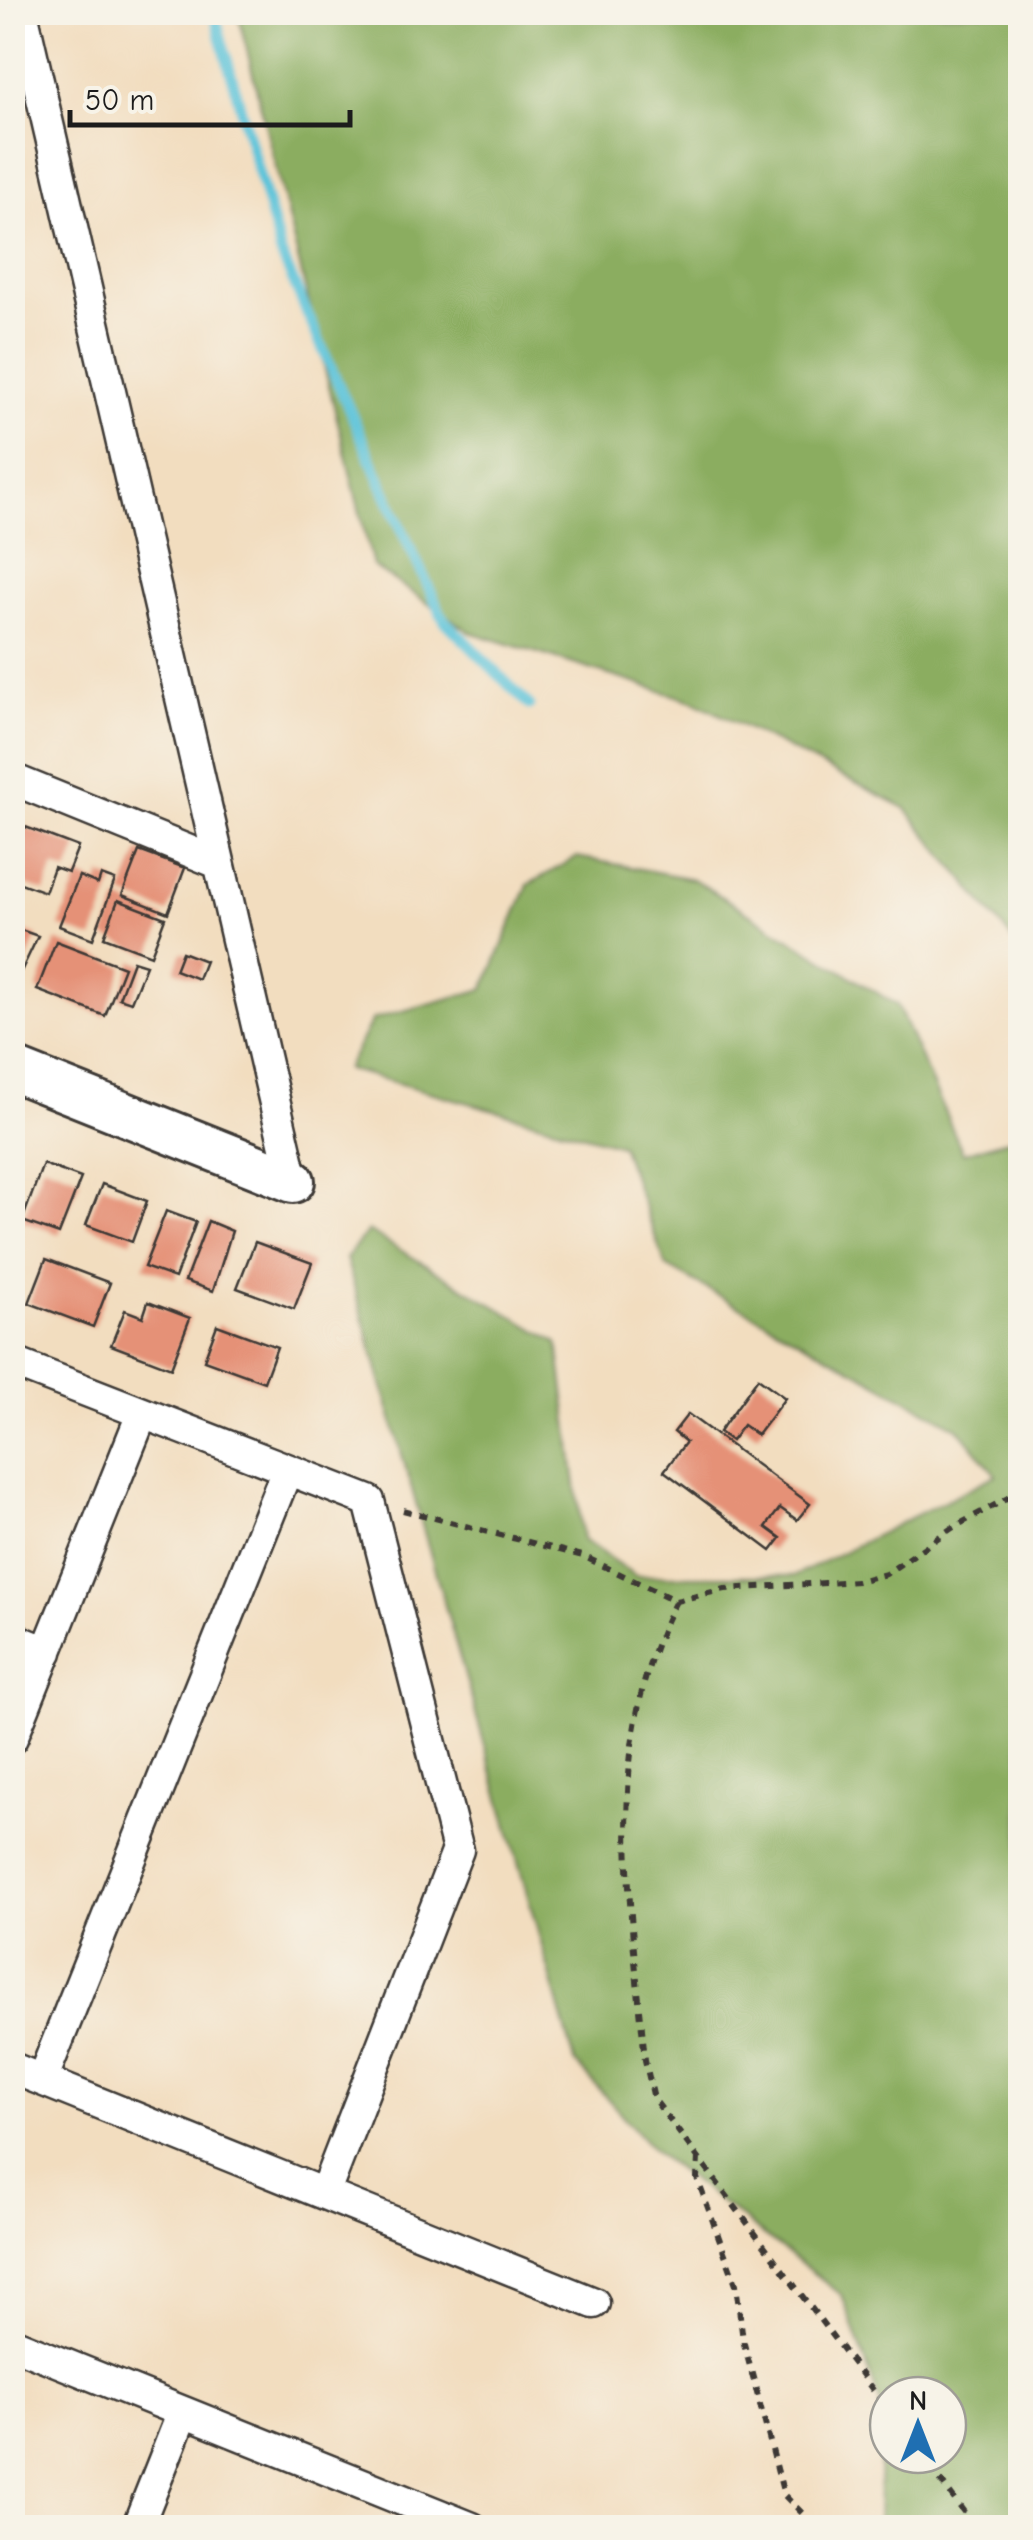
<svg xmlns="http://www.w3.org/2000/svg" width="1033" height="2540" viewBox="0 0 1033 2540" font-family="'Comic Neue',sans-serif">
  <style>
    .forest { fill: #8bad61; stroke: #54643e; stroke-width: 2.5; fill-rule: evenodd }
    .lines { fill: none; stroke-linecap: round; stroke-linejoin: round }
    .stream { stroke: #5cc3d9; stroke-width: 11 }
    .building { fill: #e59177 }
    .street-casing { stroke: #3c3934; stroke-width: 35 }
    .secondary-casing { stroke: #3c3934; stroke-width: 48 }
    .path { stroke: #3c3934; stroke-width: 6; stroke-dasharray: 8 8; stroke-linecap: butt }
    .street { stroke: #fff; stroke-width: 30 }
    .secondary { stroke: #fff; stroke-width: 42 }
  </style>
  <rect width="100%" height="100%" fill="#f7f3e8"/>
  <filter id="ink" filterUnits="userSpaceOnUse"><feTurbulence type="fractalNoise" baseFrequency=".01" numOctaves="2"/><feDisplacementMap in="SourceGraphic" scale="20" xChannelSelector="R" yChannelSelector="G"/><feConvolveMatrix kernelMatrix="1 2 1 2 8 2 1 2 1" color-interpolation-filters="sRGB"/></filter>
  <filter id="wash" filterUnits="userSpaceOnUse"><feTurbulence type="fractalNoise" baseFrequency=".0048" numOctaves="4" result="noise"/><feDisplacementMap in="SourceGraphic" scale="40" xChannelSelector="R" yChannelSelector="G"/><feGaussianBlur stdDeviation="2.25" result="paint"/><feColorMatrix in="noise" values="0 0 0 0 0 0 0 0 0 0 0 0 0 0 0 0 0 1.4 0 .05"/><feComposite in="paint" operator="in"/></filter>
  <g filter="url(#wash)">
    <rect width="100%" height="100%" fill="#f2ddbf"/>
    <!-- forest -->
    <path class="forest" d="M238,13H1020V949L905,808L693,701L470,632L373,566Z
      M577,857L693,879L897,1005L963,1153L1016,1137L1020,1102V2527H878L881,2405L842,2295L655,2152L575,2062L346,1258L368,1231L558,1343L583,1540L636,1576H795L996,1475L958,1428L666,1266L621,1145L346,1069L373,1019L484,989L528,885ZM888,2395H948V2455H888Z"/>
    <g class="lines">
      <!-- stream -->
      <path class="stream" d="M214,12L281,254L408,543L444,620L529,705"/>
    </g>
    <g id="blocks">
      <!-- building -->
      <path class="building" d="M15,823L78,847L68,872L54,867L45,892L12,880Z
        M139,851L185,868L168,913L122,895Z
        M101,875L115,880L93,939L59,926L79,876L98,884Z
        M118,900L165,918L151,955L104,937Z
        M15,928L38,936L17,980L12,978Z
        M56,941L124,967L105,1016L37,990Z
        M182,952L205,961L198,979L175,970Z
        M133,961L146,965L131,1002L119,998Z
        M43,1164L81,1178L59,1234L22,1221Z
        M102,1184L147,1201L132,1242L86,1225Z
        M166,1211L196,1222L175,1278L144,1267Z
        M208,1221L232,1231L213,1291L185,1281Z
        M255,1242L312,1263L294,1309L237,1288Z
        M46,1259L110,1283L93,1327L29,1303Z
        M148,1302L190,1318L171,1368L111,1345L125,1310L143,1317Z
        M217,1325L277,1347L264,1382L204,1360Z
        M758,1378L785,1398L757,1435L743,1425L731,1441L719,1432Z
        M688,1414L810,1504L797,1520L780,1508L766,1527L781,1538L771,1551L664,1471L686,1442L674,1432Z"/>
    </g>
  </g>
  <g filter="url(#ink)">
    <use href="#blocks" fill-opacity="0" stroke="#3c3934" stroke-width="2.5"/>
    <g class="lines">
      <!-- street casing -->
      <g class="street-casing">
        <path id="street" d="M22,12L293,1181
          M12,779L216,862
          M12,1362L369,1501L458,1850L325,2192
          M12,1638L47,1652
          M12,1738L142,1414
          M12,2068L594,2303
          M42,2080L287,1470
          M12,2343L472,2528
          M137,2528L183,2412"/>
      </g>
      <!-- secondary casing -->
      <g class="secondary-casing">
        <path id="secondary" d="M12,1069L293,1181"/>
      </g>
      <!-- path -->
      <path class="path" d="M1008,1498L1020,1501
        M403,1510L583,1556L676,1601L725,1589L857,1581L886,1574L952,1528L1008,1498L1020,1479
        M676,1601C601,1743 631,1907 645,2060L654,2099L888,2410
        M698,2157L697,2178L736,2284L743,2340L784,2495L810,2521
        M921,2455L976,2528"/>
      <!-- street -->
      <use href="#street" class="street"/>
      <!-- secondary -->
      <use href="#secondary" class="secondary"/>
    </g>
  </g>
  <!-- margin -->
  <rect width="1033" height="2540" fill="none" stroke="#f7f3e8" stroke-width="50"/>
  <!-- north arrow -->
  <g transform="translate(918 2425)"><circle r="48" fill="#f7f3e8" stroke="#9f9d96" stroke-width="2.5"/>
  <path d="M0-8L18 38L0 25L-18 38Z" fill="#1f6fb2"/>
  <text y="-15" font-size="28" font-weight="bold" text-anchor="middle" fill="#1c1c1c">N</text>
  </g>
  <!-- scale -->
  <path d="M70 110v15h280v-15" fill="none" stroke="#1c1c1c" stroke-width="5"/>
  <text x="85" y="110" font-size="30" fill="#1c1c1c" stroke="#f7f3e8" stroke-width="8" paint-order="stroke">50 m</text>
</svg>
